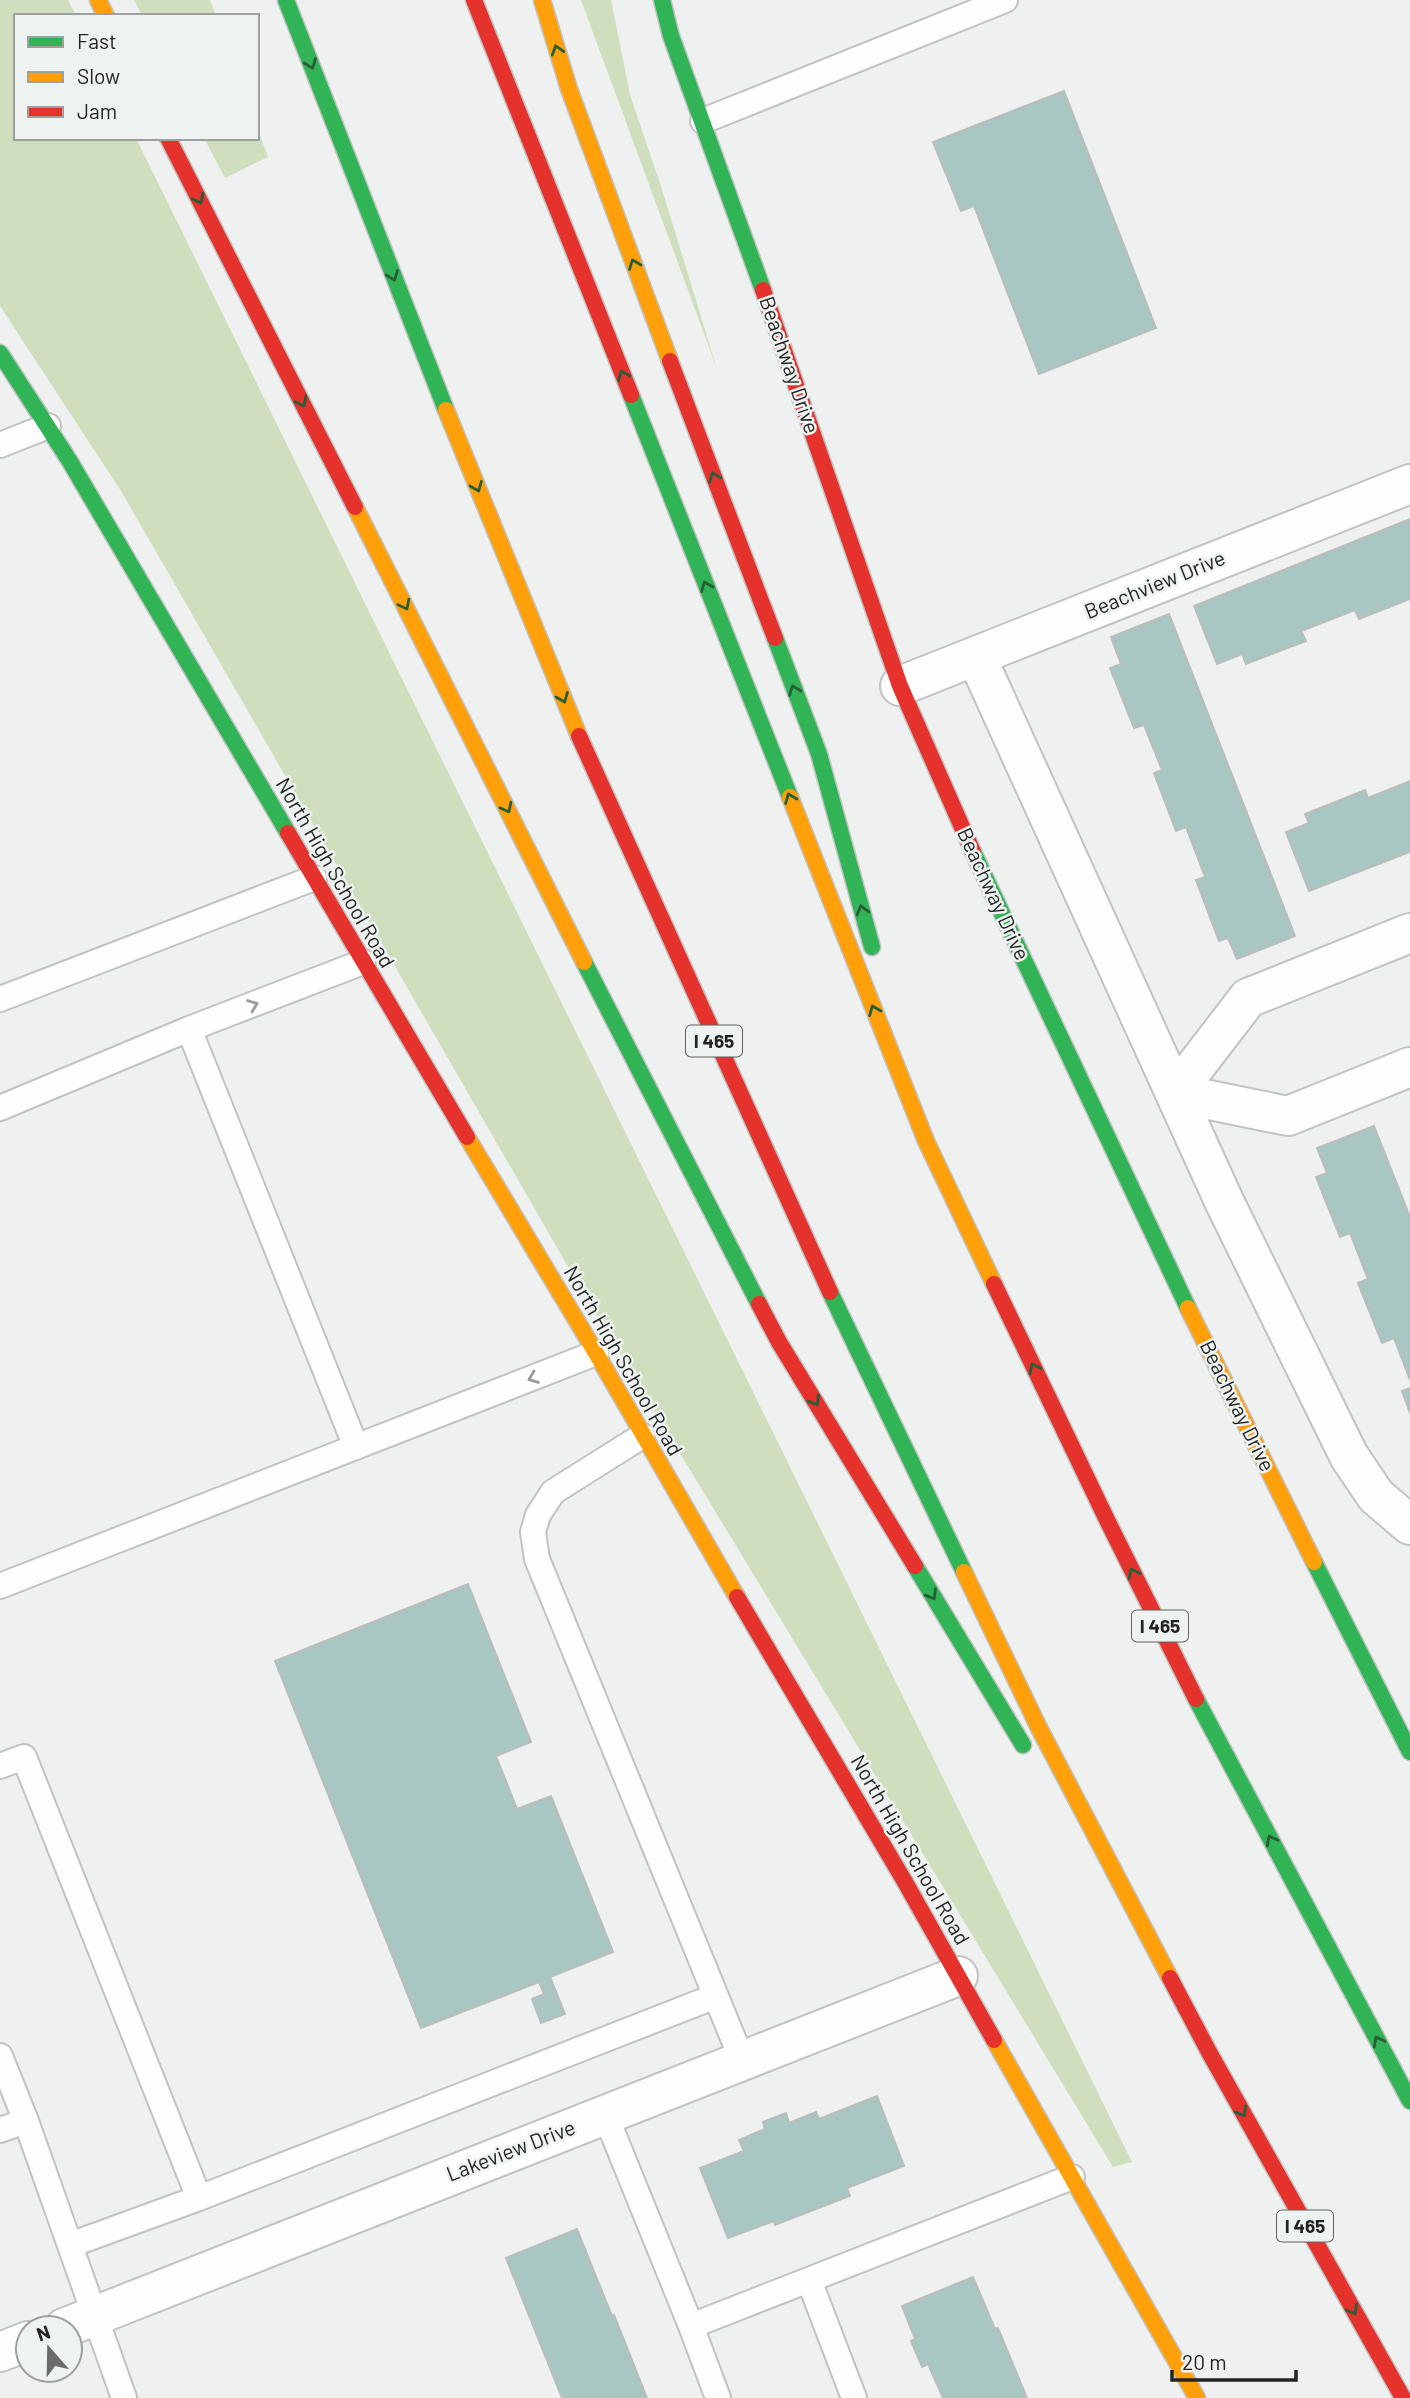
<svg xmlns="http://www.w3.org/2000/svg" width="1410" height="2398" viewBox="0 0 1410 2398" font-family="Barlow,sans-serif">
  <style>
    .green { fill: #cfdfbe }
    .building { fill: #a8c6c2; stroke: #bbbdbc; stroke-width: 2 }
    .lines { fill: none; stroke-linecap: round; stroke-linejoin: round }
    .lane-casing { stroke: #c1c3c2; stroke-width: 28 }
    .street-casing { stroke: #c1c3c2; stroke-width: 42 }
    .fast-casing { stroke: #c1c3c2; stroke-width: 19 }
    .slow-casing { stroke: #c1c3c2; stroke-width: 19 }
    .jam-casing { stroke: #c1c3c2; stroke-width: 19 }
    .lane { stroke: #fdfdfd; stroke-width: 24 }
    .street { stroke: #fdfdfd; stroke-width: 38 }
    .fast { stroke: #30b455; stroke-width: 16 }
    .slow { stroke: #ff9f0a; stroke-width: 16 }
    .jam { stroke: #e5322d; stroke-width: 16 }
    .oneway { stroke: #285e37 }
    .oneway2 { stroke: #9a9b9b }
    .labels { text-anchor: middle; stroke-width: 5; stroke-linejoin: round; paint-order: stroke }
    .shield { fill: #eef2f0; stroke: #5f6260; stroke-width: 2 }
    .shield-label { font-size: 19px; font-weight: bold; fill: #222423 }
    .street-label { font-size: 21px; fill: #222423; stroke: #eef2f0 }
  </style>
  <rect width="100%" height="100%" fill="#eff1f0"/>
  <!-- green -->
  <path class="green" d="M0,0H68L76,16H16V138H136L1132,2162L1113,2167L593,1310L121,491L0,306Z
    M134,0H210L216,16H142Z
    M581,0H611L630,95L661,186L717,369Z
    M257,127L268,157L225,178L204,138H257Z"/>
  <!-- building -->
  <path class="building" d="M1064,91L1156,328L1039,374L974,206L961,211L933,142Z
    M1410,519V599L1359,619L1355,610L1301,631L1306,641L1246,664L1242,654L1217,664L1194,606Z
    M1169,614L1295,936L1237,959L1228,938L1219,941L1196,880L1205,877L1186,827L1176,831L1154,773L1162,770L1144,725L1134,728L1110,668L1121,664L1111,637Z
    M1410,781V852L1309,891L1286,832L1309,823L1305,814L1365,790L1368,798Z
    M1374,1126L1410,1217V1380L1394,1338L1382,1343L1358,1283L1368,1279L1350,1233L1340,1237L1316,1177L1327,1173L1317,1148Z
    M1410,1388V1413L1402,1391Z
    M468,1584L531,1742L496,1756L517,1809L551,1796L613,1952L550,1977L565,2014L541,2023L532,1999L544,1994L539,1982L421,2028L275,1661Z
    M877,2096L904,2166L847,2188L850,2196L775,2225L774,2221L728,2238L700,2168L744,2151L739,2140L765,2129L763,2122L786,2113L789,2123L816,2112L819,2119Z
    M577,2229L612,2316L614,2315L647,2398H562L506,2258Z
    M973,2277L995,2329L998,2328L1027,2398H943L928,2364L922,2367L911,2341L915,2339L902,2306Z"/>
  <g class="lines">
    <!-- lane casing -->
    <g class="lane-casing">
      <path id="lane" d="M703,121L1005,0
        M0,445L48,426
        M0,999L314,878
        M189,1029L356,1447
        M0,1108L189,1029L363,962
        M642,1436L553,1492L538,1515L533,1532L537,1559L742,2060
        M0,1586L596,1353
        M0,1766L24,1757L199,2198L716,1996
        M0,2056L26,2121L124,2398
        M605,2114L691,2326L1072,2177
        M0,2130L26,2121
        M70,2245L199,2198
        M809,2280L854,2398
        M691,2326L718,2398"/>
    </g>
    <!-- street casing -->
    <g class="street-casing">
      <path id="street" d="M976,656L1224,1201L1349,1456L1376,1496L1410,1525
        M900,686L1410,484
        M1410,933L1248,998L1175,1093L1288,1116L1410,1067
        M64,2328L958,1976
        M0,2352L28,2341"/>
    </g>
    <!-- fast casing -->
    <g class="fast-casing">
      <path id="fast" d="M286,0L446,410
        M662,0L671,36L763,290
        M0,353L69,460L288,833
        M631,395L790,797
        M775,638L819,754L872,947
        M973,852L1188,1308
        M584,962L759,1304
        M830,1292L964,1572
        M1314,1562L1410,1752
        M915,1566L1023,1745
        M1196,1699L1410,2101"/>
    </g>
    <!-- slow casing -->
    <g class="slow-casing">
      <path id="slow" d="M98,0L106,16
        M542,0L569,89L670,361
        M446,410L579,736
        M355,507L584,962
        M790,797L926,1141L994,1284
        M467,1137L596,1353L737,1597
        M1188,1308L1314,1562
        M964,1572L1039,1728L1170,1978
        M994,2040L1197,2398"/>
    </g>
    <!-- jam casing -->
    <g class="jam-casing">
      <path id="jam" d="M474,0L631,395
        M168,138L355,507
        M763,290L900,686L973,852
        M670,361L775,638
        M579,736L830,1292
        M288,833L467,1137
        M994,1284L1108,1522L1196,1699
        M759,1304L779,1342L915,1566
        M737,1597L905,1882L994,2040
        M1170,1978L1209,2052L1403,2398"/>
    </g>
    <!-- lane -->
    <use href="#lane" class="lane"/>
    <!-- street -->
    <use href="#street" class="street"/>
    <!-- fast -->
    <use href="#fast" class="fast"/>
    <!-- slow -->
    <use href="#slow" class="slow"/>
    <!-- jam -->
    <use href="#jam" class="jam"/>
  </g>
  <!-- one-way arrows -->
  <defs><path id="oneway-chevron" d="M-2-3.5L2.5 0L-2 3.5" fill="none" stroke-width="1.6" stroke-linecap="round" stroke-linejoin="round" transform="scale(1.75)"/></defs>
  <g class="oneway">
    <use href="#oneway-chevron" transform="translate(557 50) rotate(-107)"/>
    <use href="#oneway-chevron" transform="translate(311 64) rotate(69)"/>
    <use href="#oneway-chevron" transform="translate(199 199) rotate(63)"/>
    <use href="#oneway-chevron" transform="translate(634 264) rotate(-111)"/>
    <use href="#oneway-chevron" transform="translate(393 276) rotate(69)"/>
    <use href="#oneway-chevron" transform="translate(623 375) rotate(-112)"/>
    <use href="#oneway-chevron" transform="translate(302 402) rotate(63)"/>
    <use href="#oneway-chevron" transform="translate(714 477) rotate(-111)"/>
    <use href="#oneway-chevron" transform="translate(477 487) rotate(68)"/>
    <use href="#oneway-chevron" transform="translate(706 586) rotate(-112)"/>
    <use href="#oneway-chevron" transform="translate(405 605) rotate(63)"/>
    <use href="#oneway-chevron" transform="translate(794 690) rotate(-111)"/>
    <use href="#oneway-chevron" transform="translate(563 698) rotate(68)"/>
    <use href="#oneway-chevron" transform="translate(790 798) rotate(-112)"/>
    <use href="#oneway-chevron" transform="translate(507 808) rotate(63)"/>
    <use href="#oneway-chevron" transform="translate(862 910) rotate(-105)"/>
    <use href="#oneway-chevron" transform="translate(874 1010) rotate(-112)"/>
    <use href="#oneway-chevron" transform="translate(1034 1368) rotate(-116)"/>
    <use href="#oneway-chevron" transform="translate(815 1401) rotate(59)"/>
    <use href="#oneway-chevron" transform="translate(1133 1573) rotate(-116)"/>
    <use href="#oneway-chevron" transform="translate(932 1595) rotate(59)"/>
    <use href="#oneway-chevron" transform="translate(1271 1840) rotate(-118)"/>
    <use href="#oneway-chevron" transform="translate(1378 2041) rotate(-118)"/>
    <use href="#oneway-chevron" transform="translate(1242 2112) rotate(61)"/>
    <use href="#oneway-chevron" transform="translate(1353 2310) rotate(60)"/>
  </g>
  <g class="oneway2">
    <use href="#oneway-chevron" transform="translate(253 1005) rotate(-21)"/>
    <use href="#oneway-chevron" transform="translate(533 1378) rotate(159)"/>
  </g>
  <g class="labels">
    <!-- shield labels -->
    <g class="shield">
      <rect x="686" y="1025.5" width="56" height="31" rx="5"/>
      <rect x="1132" y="1610.5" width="56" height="31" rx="5"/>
      <rect x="1277" y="2210.5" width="56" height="31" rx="5"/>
    </g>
    <g class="shield-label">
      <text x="714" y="1048">I 465</text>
      <text x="1160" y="1633">I 465</text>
      <text x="1305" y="2233">I 465</text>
    </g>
    <!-- street labels -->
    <g class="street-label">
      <text transform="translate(789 365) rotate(71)" y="7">Beachway Drive</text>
      <text transform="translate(1155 585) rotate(-22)" y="7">Beachview Drive</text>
      <text transform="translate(335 873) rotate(60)" y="7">North High School Road</text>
      <text transform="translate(993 894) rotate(65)" y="7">Beachway Drive</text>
      <text transform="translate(623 1361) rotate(60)" y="7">North High School Road</text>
      <text transform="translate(1237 1406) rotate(64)" y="7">Beachway Drive</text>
      <text transform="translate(910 1850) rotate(60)" y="7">North High School Road</text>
      <text transform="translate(511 2151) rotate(-21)" y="7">Lakeview Drive</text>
    </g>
  </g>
  <!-- legend -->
  <rect x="14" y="14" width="245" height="126" fill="#eef2f0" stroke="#9ca09e" stroke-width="2"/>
  <rect x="28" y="37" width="35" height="10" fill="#30b455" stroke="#9ca09e" stroke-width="2"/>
  <text x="77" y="49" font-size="21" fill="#222423">Fast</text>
  <rect x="28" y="72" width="35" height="10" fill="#ff9f0a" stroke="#9ca09e" stroke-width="2"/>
  <text x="77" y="84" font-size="21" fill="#222423">Slow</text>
  <rect x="28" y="107" width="35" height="10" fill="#e5322d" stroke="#9ca09e" stroke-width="2"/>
  <text x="77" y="119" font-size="21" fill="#222423">Jam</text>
  <!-- north arrow -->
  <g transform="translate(49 2349) rotate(340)"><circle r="33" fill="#eef2f0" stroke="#9ca09e" stroke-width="2"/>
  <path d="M0-5L12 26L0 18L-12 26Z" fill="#6a6c6b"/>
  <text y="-10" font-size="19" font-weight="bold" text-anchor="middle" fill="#222423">N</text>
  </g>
  <!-- scale -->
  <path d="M1172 2370v10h124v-10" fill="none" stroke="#222423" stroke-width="3.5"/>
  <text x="1182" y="2370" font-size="21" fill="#222423" stroke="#eef2f0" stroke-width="5" paint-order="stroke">20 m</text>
</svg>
